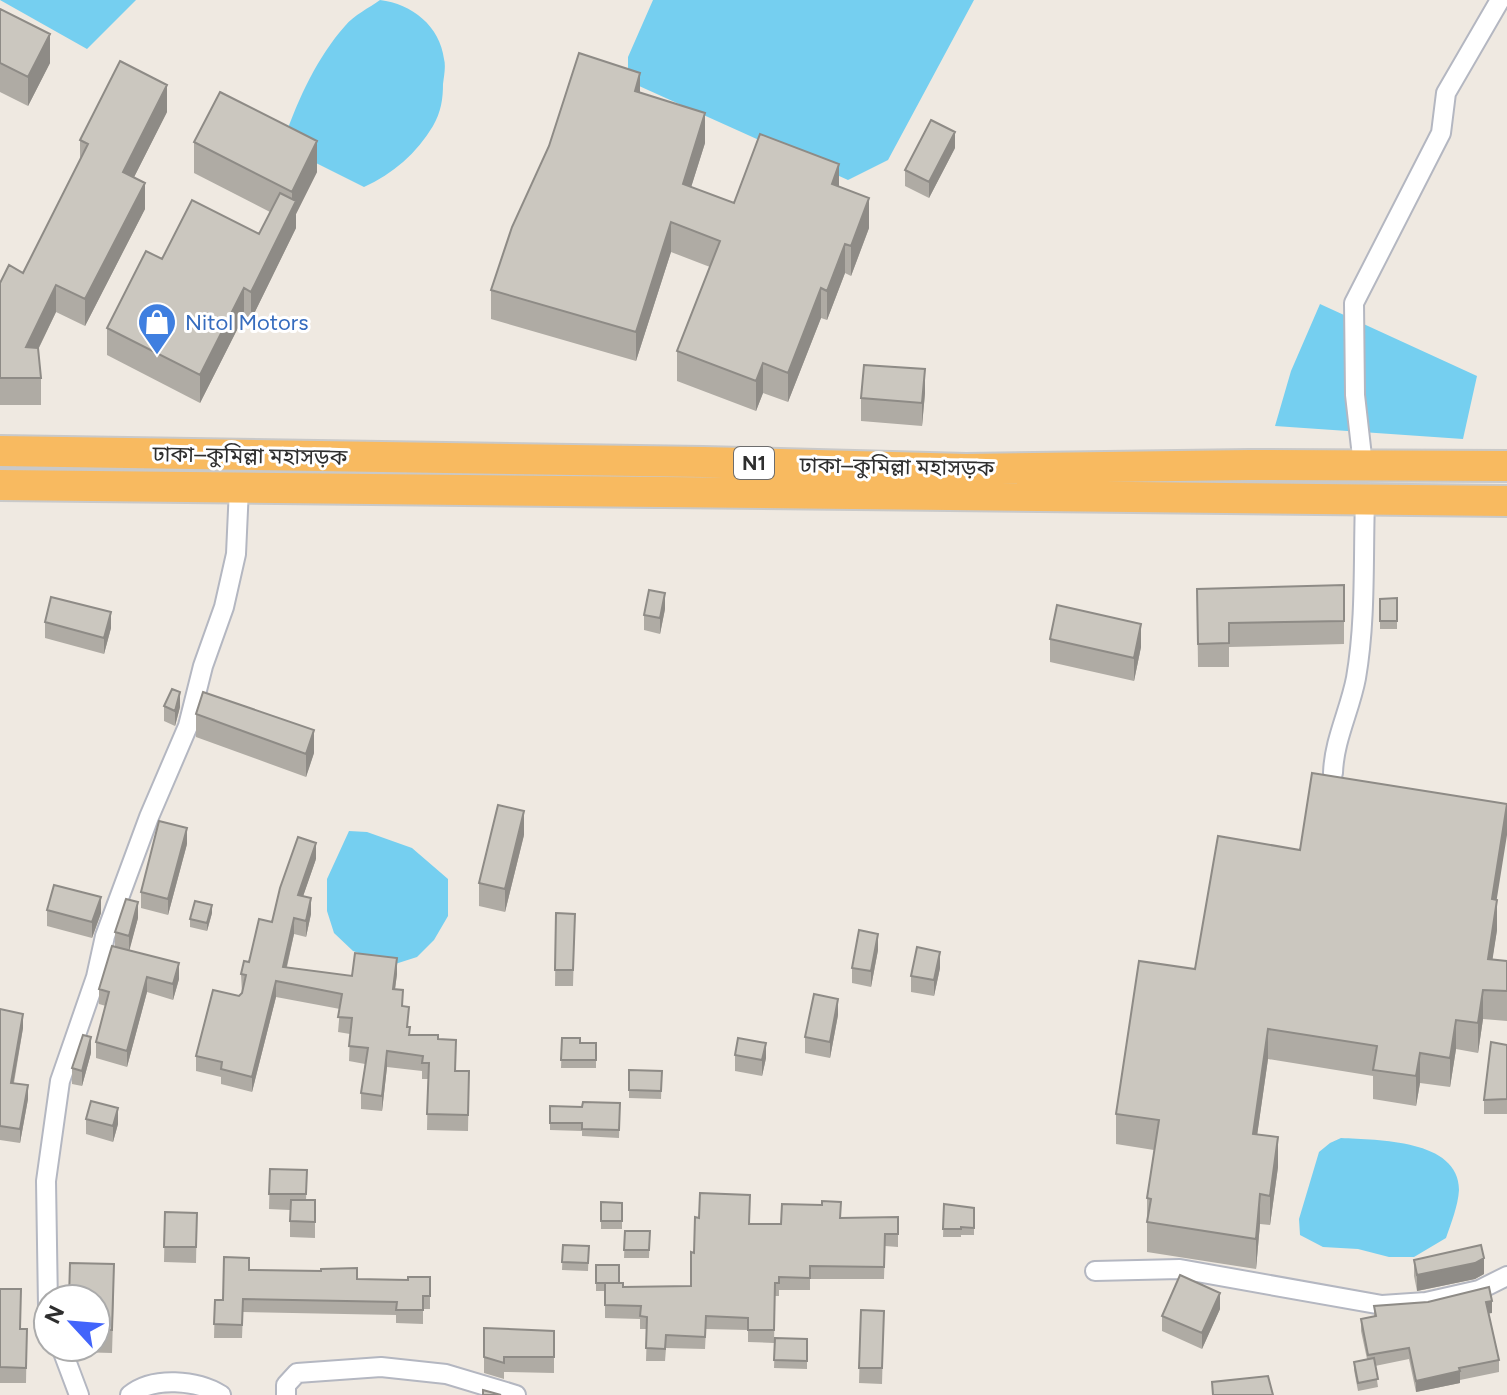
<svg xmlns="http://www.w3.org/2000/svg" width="1507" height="1395" viewBox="0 0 1507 1395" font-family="Figtree,'Noto Sans Bengali',sans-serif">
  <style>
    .water { fill: #75cff0 }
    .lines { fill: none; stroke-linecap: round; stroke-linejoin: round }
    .minor-casing { stroke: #b4b7c1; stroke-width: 22 }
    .trunk-casing { stroke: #c9c9c9; stroke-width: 34 }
    .minor { stroke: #fff; stroke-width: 18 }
    .trunk { stroke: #f8ba60; stroke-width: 30 }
    .wall { fill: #afaba4 }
    .shaded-wall { fill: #8e8b86 }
    .building { fill: #cbc7bf; stroke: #8e8b86; stroke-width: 2 }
    .labels { text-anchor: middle; stroke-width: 6; stroke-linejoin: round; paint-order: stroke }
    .shield { fill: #fff; stroke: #6d6d6d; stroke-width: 2 }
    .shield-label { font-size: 20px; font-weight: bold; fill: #2e2e2e }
    .shop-label { font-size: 22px; fill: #366cbe; stroke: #fff; text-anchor: start }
    .street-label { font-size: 22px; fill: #2e2e2e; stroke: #fff }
  </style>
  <rect width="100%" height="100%" fill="#efe9e1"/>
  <!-- water -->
  <path class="water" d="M0,0H136L87,49Z
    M380,0C412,4 440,26 444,59C446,66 444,76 443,84C443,99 441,112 433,126C417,153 393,174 364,187L302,156L285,137C298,99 318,56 345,26C354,15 369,8 380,0Z
    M653,0H974L888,160L848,180L628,81V57Z
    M1320,304L1477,376L1463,439L1275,426L1291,371Z
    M349,831L367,832L412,848L448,879V916L434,940L417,957L392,965L353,951L334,933L327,911V879Z
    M1341,1138C1377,1140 1459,1139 1459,1190C1458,1206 1451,1223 1446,1238L1414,1257H1389L1358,1249L1323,1247L1300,1235L1299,1219L1319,1152L1330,1143Z"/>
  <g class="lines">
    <!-- minor casing -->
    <g class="minor-casing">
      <path id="minor" d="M1363,465L1355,395L1354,303L1441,133L1446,93L1500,0
        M1333,773C1334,740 1350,710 1356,678C1366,620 1363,559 1365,500
        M1095,1271L1180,1269L1382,1305L1426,1302L1479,1290L1507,1276
        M48,1306L46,1181L60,1081L96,977L105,936L149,817L188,726L203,666L224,607L236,554L239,488
        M61,1347L79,1395
        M130,1395C153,1376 197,1380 221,1395
        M286,1395V1385L297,1373L381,1367L446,1374L516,1395"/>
    </g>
    <!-- trunk casing -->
    <g class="trunk-casing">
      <path id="trunk" d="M0,451L703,462L966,469L1249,465L1507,466
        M0,485L1507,501"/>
    </g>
    <!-- minor -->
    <use href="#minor" class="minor"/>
    <!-- trunk -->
    <use href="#trunk" class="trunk"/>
  </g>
  <!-- wall -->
  <path class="wall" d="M0,9L50,63L28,106L0,92Z
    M640,93L705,143L691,187L734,203L839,186L869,228L851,276L845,273L827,320L821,318L788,402L763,393L756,411L677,381V351L710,267L671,252L636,361L491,319V290Z
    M167,112L134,177L145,209L85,326L56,312L38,350L41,378V405H0V283L23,273L80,160V140Z
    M194,142L317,172L296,214V228L251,320L244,316L200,403L107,355V328L162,259L259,234L270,212L194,173Z
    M955,148L929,198L905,186V170Z
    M925,393L922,426L861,421V398Z
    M1344,585V644L1229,647V667H1198L1197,589Z
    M1397,598V629H1380V599Z
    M665,609L660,634L644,630V615Z
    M45,622L111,628L104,654L45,638Z
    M1050,639L1141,647L1134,681L1050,662Z
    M164,706L180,707L175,726L164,721Z
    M196,714L314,753L306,777L196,737Z
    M524,835L505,912L479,906V883Z
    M187,844L168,915L141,908V892Z
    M316,859L303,896L311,914L306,937L294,934L287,967L352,976L397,974L395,989L403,1006L410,1035L438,1039L456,1071H469L468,1131L427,1130L428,1079H422V1071L387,1067L382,1111L361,1109V1093L365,1064L349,1061L350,1034L338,1032L340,1009L276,997L252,1092L221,1084V1077L196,1071V1056L242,993L241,974L272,922Z
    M1497,900V930L1492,960L1507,961V1021L1483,1019L1478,1053L1456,1049L1450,1087L1420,1083L1416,1106L1373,1099V1076L1268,1059L1257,1135L1278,1167L1270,1225L1260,1224L1256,1269L1147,1252V1198L1154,1150L1116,1144V1114L1195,969Z
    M47,910L101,913L92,938L47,926Z
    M212,913L207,931L190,927V919Z
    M556,913L575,914L573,986H555Z
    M138,918L129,950L179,979L173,1000L147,992L127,1067L96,1058V1042L106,1006L99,1004V989L115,946V932Z
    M878,950L871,987L852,983V968Z
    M940,968L934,996L911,992V976Z
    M0,1009L23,1028L14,1083L28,1099L20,1143L0,1140Z
    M838,1015L830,1058L805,1053V1037Z
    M562,1038L580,1043H596V1068H561Z
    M1507,1045V1114H1484V1100Z
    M91,1053L82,1086L72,1084V1068Z
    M735,1055L766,1058L762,1076L735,1071Z
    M629,1070L662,1071L661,1099L629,1098Z
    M620,1103L619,1138L582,1136V1131L550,1130V1106L582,1107Z
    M86,1119L118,1124L113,1142L86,1134Z
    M270,1169L307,1170L306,1200H315V1238L290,1237V1210L269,1209Z
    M601,1202L622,1203V1229H601Z
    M944,1204L974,1208V1235H961V1237H943Z
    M165,1212L197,1213L196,1263L164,1262Z
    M898,1217V1247L885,1246L884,1279H810V1290H779V1296H775L774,1343L748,1342V1330L706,1329L705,1349L666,1348L665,1361H646L647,1329H640V1319L605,1318V1291H596V1265L623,1287L691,1286L694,1253L749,1224H781L841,1218Z
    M625,1231H650L649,1258H624Z
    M563,1245L589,1246L588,1271L562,1270Z
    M1414,1260L1484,1274L1475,1279L1417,1291L1414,1276Z
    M249,1270L357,1279L408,1280L430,1277V1309H423V1324L396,1323V1315L243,1312L242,1338H214L215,1300H223Z
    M114,1287L112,1353L76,1352L73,1347H96V1299Z
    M0,1289L20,1329H27L26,1383H0Z
    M1374,1306L1492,1313H1488L1499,1360V1372L1460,1380V1383L1416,1392L1409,1359L1375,1366L1378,1387L1358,1391L1354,1370V1362L1367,1359L1361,1331V1319L1374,1317Z
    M1220,1309L1202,1349L1162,1331V1316Z
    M861,1310L884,1311L882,1384L859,1383Z
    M554,1331V1373L504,1372V1379L484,1373V1357Z
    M775,1338L807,1339V1369L774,1368Z"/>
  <!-- shaded-wall -->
  <path class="shaded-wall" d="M50,34V63L28,106V77Z
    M640,73V103L635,91Z
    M167,85V112L123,199V172Z
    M705,113V143L683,213V184Z
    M955,132V148L929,198V182Z
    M317,141V172L296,214V228L251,320V292L292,209V192Z
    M839,164V194L832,184Z
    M145,183V209L85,326V299Z
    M869,198V228L851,276V246Z
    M671,222V252L636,361V332Z
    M845,244V273L827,320V291Z
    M56,285V312L26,374V347Z
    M244,288V316L200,403V375Z
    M821,288V318L788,402V373Z
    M763,363V393L756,411V381Z
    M925,369V393L922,426V403Z
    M665,593V609L660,634V618Z
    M111,612V628L104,654V638Z
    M1141,624V647L1134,681V658Z
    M180,692V707L175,726V711Z
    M314,730V753L306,777V754Z
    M1507,805V835L1492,929V899Z
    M524,811V835L505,912V889Z
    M187,828V844L168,915V899Z
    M316,843V859L298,911V895Z
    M101,897V913L92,938V922Z
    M311,898V914L306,937V921Z
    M1497,900V930L1488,989V959Z
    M138,902V918L129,952V936Z
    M212,905V913L207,931V923Z
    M294,918V934L283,982V967Z
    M878,934V950L871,987V971Z
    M940,952V968L934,996V980Z
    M397,958V974L393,1004V989Z
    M179,963V979L173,1000V984Z
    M147,977V992L127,1067V1051Z
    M276,981V997L252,1092V1077Z
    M1483,990V1019L1478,1053V1023Z
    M838,999V1015L830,1058V1042Z
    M23,1014V1028L11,1096V1083Z
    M1456,1020V1049L1450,1087V1058Z
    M1268,1029V1059L1253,1164V1134Z
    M91,1037V1053L82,1086V1071Z
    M766,1043V1058L762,1076V1060Z
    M387,1051V1067L382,1111V1096Z
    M1420,1053V1083L1416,1106V1076Z
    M28,1085V1099L20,1143V1129Z
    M118,1108V1124L113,1142V1126Z
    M1278,1137V1167L1270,1225V1196Z
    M1260,1194V1224L1256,1269V1239Z
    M1484,1258V1274L1475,1279L1417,1291V1275Z
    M1220,1293V1309L1202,1349V1333Z
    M1492,1301V1313L1486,1314V1302Z
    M1460,1371V1383L1416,1392V1381Z"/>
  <!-- building -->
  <path class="building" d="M0,9L50,34L28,77L0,63Z
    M579,53L640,73L635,91L705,113L683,184L734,203L760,134L839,164L832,184L869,198L851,246L845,244L827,291L821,288L788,373L763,363L756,381L677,351L720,241L671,222L636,332L491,290L512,227L549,146Z
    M120,61L167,85L123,172L145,183L85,299L56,285L26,347L38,348L41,378H0V283L9,265L23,273L88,144L80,140Z
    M220,92L317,141L292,192L194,142Z
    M931,120L955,132L929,182L905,170Z
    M280,193L296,201L251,292L244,288L200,375L107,328L146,251L162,259L192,200L259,234Z
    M864,365L925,369L922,403L861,398Z
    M1344,585V621L1229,623V643L1198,644L1197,589Z
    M649,590L665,593L660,618L644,615Z
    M51,597L111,612L104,638L45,622Z
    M1397,598V621H1380V599Z
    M1057,605L1141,624L1134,658L1050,639Z
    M172,689L180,692L175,711L164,706Z
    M203,692L314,730L306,754L196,714Z
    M1312,773L1507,804L1492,899L1497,900L1488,959L1507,961V991L1483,990L1478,1023L1456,1020L1450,1058L1420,1053L1416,1076L1373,1070L1377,1046L1268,1029L1253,1134L1278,1137L1270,1196L1260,1194L1256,1239L1147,1222L1151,1199L1147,1198L1159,1120L1116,1114L1139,961L1195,969L1218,836L1300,850Z
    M498,805L524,811L505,889L479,883Z
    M159,821L187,828L168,899L141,892Z
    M298,837L316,843L298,895L311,898L306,921L294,918L283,967L352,976L355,953L397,958L393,989L403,990L402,1006L409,1007L407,1027H410L409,1035H438V1039L456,1040L455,1071H469L468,1115L427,1114L429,1063H422L423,1056L387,1051L382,1096L361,1093L368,1048L349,1046L352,1018L338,1017L342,994L276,981L252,1077L221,1069L222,1062L196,1056L213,990L239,996L242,993L246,975L241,974L244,961L249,962L259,919L272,922L280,888Z
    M54,885L101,897L92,922L47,910Z
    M126,899L138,902L129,936L115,932Z
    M195,901L212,905L207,923L190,919Z
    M556,913L575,914L573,970H555Z
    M859,930L878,934L871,971L852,968Z
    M112,946L179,963L173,984L147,977L127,1051L96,1042L109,992L99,989Z
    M917,947L940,952L934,980L911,976Z
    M814,994L838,999L830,1042L805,1037Z
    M0,1009L23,1014L11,1083L28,1085L20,1129L0,1126Z
    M83,1035L91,1037L82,1071L72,1068Z
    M562,1038H580V1043H596V1060H561Z
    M738,1038L766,1043L762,1060L735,1055Z
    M1491,1042L1507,1045V1099L1484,1100Z
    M629,1070L662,1071L661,1091L629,1090Z
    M91,1101L118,1108L113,1126L86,1119Z
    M583,1102L620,1103L619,1130L582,1129V1123H550V1106L582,1107Z
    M270,1169L307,1170L306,1194H269Z
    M700,1193L750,1195L749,1224H781L782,1204L822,1205V1201L841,1202L840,1218L898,1217V1234H885L884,1267L810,1266V1278L779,1277V1283H775L774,1330H748V1318L706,1316L705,1337L666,1335L665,1349L646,1348L647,1317L640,1316L641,1306L605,1305V1283H623V1287L691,1286V1252L694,1253L695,1217L699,1218Z
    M291,1200H315V1222L290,1221Z
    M601,1202L622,1203V1221H601Z
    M944,1204L974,1208V1228L961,1227V1229H943Z
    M165,1212L197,1213L196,1247H164Z
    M625,1231H650L649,1250H624Z
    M563,1245L589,1246L588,1263L562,1262Z
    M1481,1245L1484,1258L1475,1263L1417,1275L1414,1260Z
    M224,1257L249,1258V1270L321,1271V1269L357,1268V1279L408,1280V1277H430V1296H423V1310H396L397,1302L243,1299L242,1325L214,1324L215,1300H223Z
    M70,1263L114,1264L112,1330L96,1329V1299H69Z
    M596,1265H619V1283H596Z
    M1180,1275L1220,1293L1202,1333L1162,1316Z
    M1489,1287L1492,1301L1486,1302L1499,1360L1459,1368L1460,1371L1416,1381L1409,1348L1368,1355L1361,1319L1376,1316L1374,1306L1428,1302Z
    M0,1289H21L20,1329H27L26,1368L0,1367Z
    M861,1310L884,1311L882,1368H859Z
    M484,1328L554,1331V1357H504V1363L484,1357Z
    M775,1338L807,1339V1361L774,1360Z
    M1374,1358L1378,1379L1358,1383L1354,1362Z
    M1268,1376L1273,1395H1213L1212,1382Z
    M483,1390L501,1395H483Z"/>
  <!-- icons -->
  <defs>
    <g id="shop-pin" transform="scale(2)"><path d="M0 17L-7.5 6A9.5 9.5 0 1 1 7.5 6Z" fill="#3f7fe0" stroke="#fff"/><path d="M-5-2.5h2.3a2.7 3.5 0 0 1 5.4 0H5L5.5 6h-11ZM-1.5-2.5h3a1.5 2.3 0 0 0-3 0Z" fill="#fff"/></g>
  </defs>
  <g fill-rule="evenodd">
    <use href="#shop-pin" x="157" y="322"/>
  </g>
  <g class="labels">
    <!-- shield labels -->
    <rect class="shield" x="734" y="447" width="40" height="32" rx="6"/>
    <g class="shield-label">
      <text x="754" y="470">N1</text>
    </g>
    <!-- shop labels -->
    <g class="shop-label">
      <text x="185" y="330">Nitol Motors</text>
    </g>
    <!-- street labels -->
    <g class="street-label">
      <text transform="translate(250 455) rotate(1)" y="8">ঢাকা–কুমিল্লা মহাসড়ক</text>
      <text transform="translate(897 466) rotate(1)" y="8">ঢাকা–কুমিল্লা মহাসড়ক</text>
    </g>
  </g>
  <!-- north arrow -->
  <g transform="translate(72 1323) rotate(296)"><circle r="38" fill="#ffffff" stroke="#ababab" stroke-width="2"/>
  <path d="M0-6L14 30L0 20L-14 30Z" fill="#4264fb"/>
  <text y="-12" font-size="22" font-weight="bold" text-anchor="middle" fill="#2e2e2e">N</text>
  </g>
</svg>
